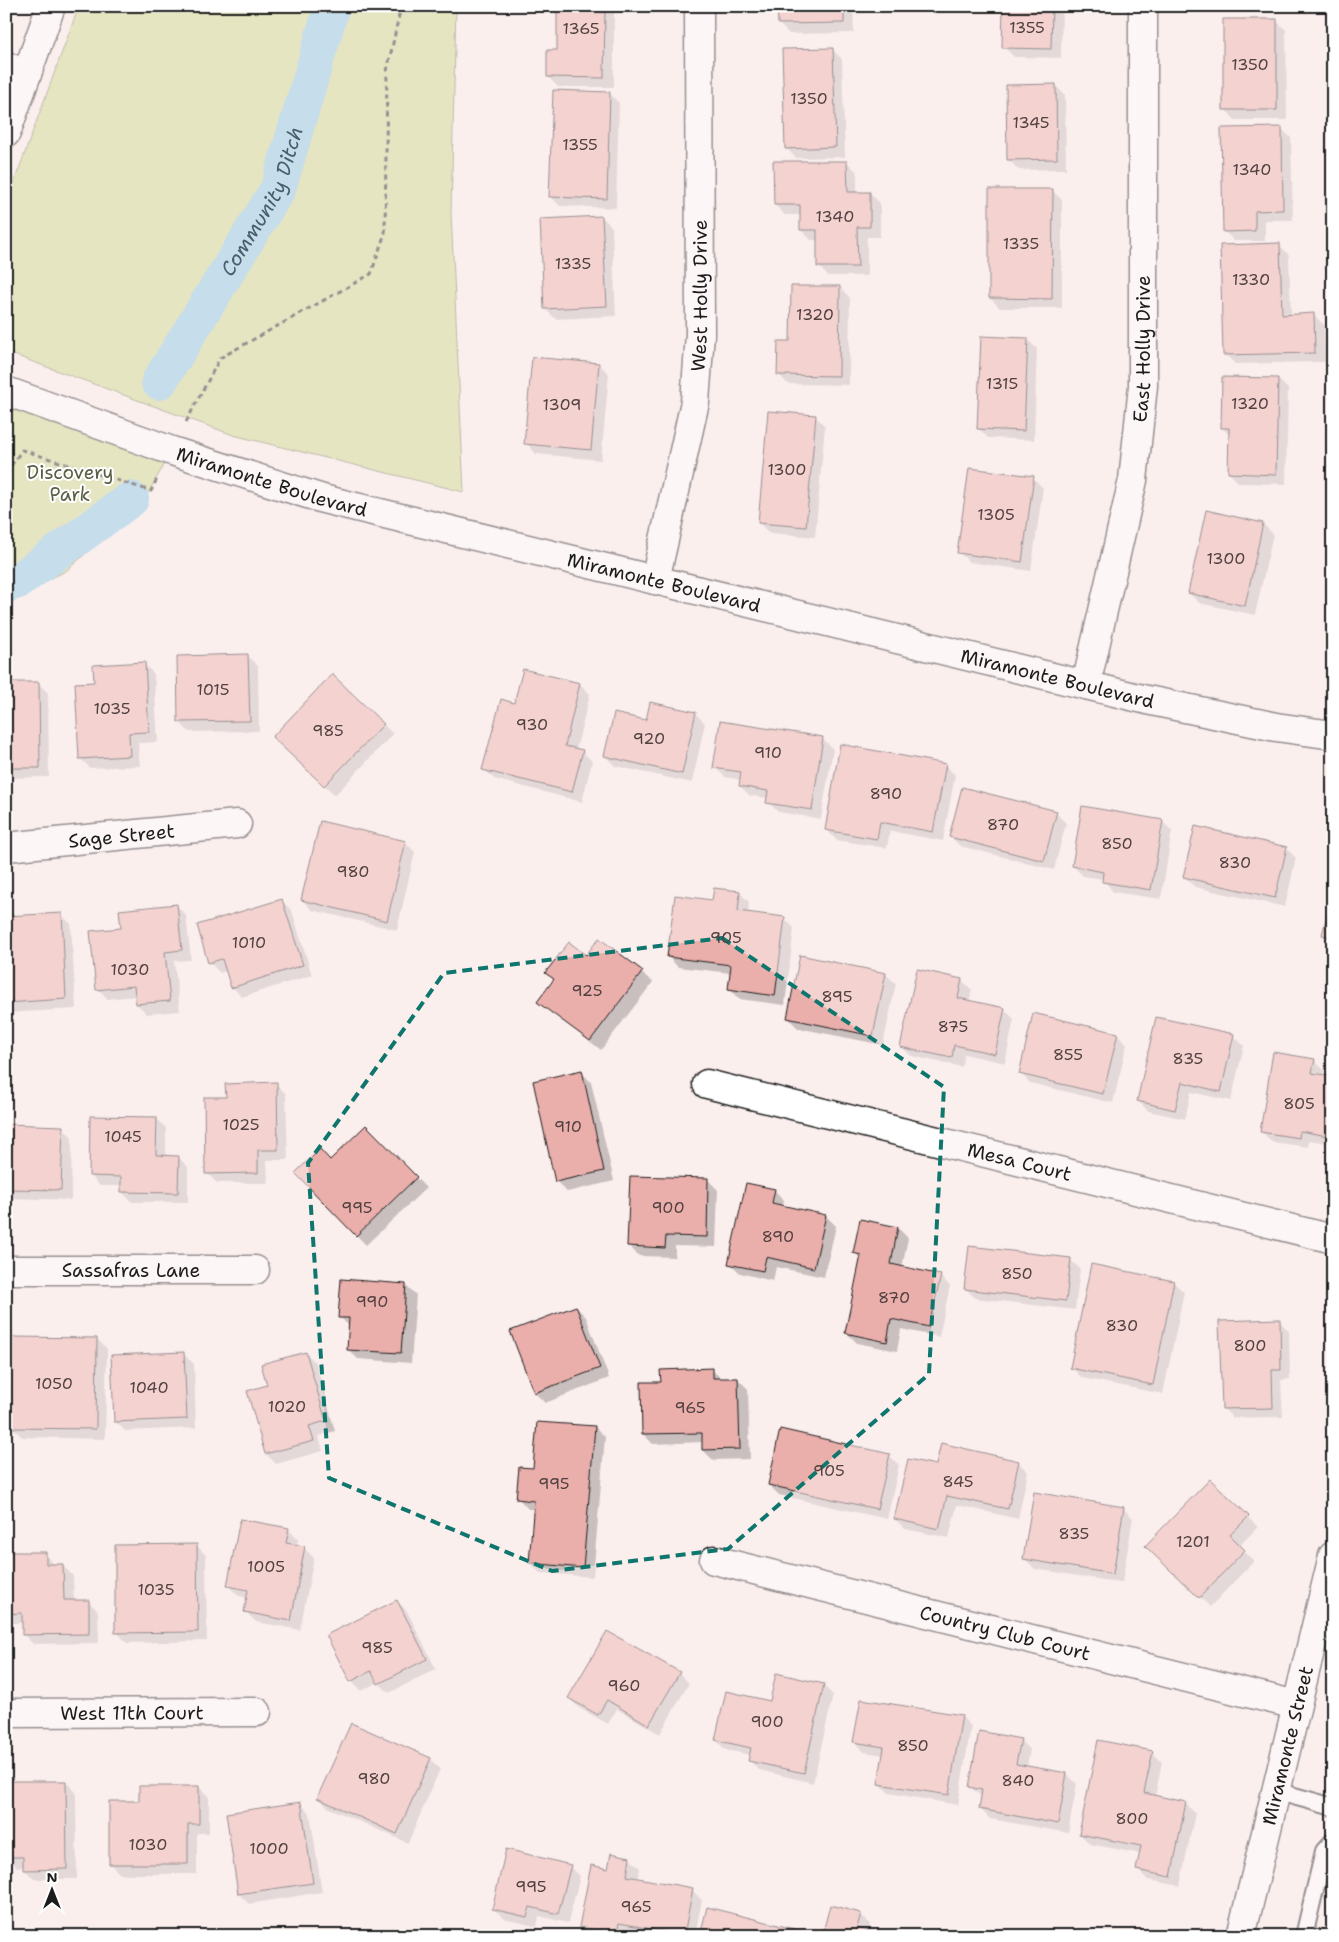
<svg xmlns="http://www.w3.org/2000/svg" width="1339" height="1942" viewBox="0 0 1339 1942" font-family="'Shantell Sans',sans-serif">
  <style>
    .green { fill: #cad98d; stroke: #737a54 }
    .shadow { fill: #0003 }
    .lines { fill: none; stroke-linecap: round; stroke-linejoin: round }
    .canal { stroke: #85c7e6; stroke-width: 36 }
    .building { fill: #ebafab; stroke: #1c1c1c }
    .lane-casing { stroke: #1c1c1c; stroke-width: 20 }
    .street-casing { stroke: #1c1c1c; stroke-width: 31 }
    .secondary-casing { stroke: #1c1c1c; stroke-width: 31 }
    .path { stroke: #1c1c1c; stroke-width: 3; stroke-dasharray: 5 4; stroke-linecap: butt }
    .lane { stroke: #fff; stroke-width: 16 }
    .street { stroke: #fff; stroke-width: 28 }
    .secondary { stroke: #fff; stroke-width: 28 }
    .marked { fill: none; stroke: #0f766e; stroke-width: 4; stroke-dasharray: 10 6; stroke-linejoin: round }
    .labels { text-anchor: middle; stroke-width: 4; stroke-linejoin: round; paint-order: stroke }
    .number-label { font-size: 16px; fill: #504140 }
    .street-label { font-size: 19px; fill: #1c1c1c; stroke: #fff }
    .park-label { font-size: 19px; fill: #595e44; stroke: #fff }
    .water-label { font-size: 20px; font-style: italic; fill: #46606d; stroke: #fff }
  </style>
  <rect width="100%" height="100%" fill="#fbefee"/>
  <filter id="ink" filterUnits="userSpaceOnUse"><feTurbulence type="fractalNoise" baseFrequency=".02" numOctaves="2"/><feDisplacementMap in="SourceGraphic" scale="10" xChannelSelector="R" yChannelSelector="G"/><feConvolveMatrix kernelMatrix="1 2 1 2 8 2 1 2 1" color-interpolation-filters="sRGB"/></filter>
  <g filter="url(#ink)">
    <!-- green -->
    <path class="green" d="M79,6H456L451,212L464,492L233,435L6,352V204Z
      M6,391L172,451L141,505L66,571L6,600Z"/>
    <!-- shadow -->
    <path class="shadow" d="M558,6H614V87H558L548,77L558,51Z
      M779,6H853L854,33L789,34L779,24Z
      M1005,6H1062L1061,58L1014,57L1004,47Z
      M1276,20L1286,30L1287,120H1235L1225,109Z
      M832,49L842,59L845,157L796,158L786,148Z
      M1055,85L1065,95L1066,169L1019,170L1009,160Z
      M609,93L619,103L616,208L560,206L550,196Z
      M1281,128L1291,138L1293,220H1265V241H1234L1224,231Z
      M847,162L857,172V193H870L880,203V237H867V276H828L818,266V240H811L801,230V215H785L775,205Z
      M1052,190L1062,200V308H1000L990,298Z
      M602,217L612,227L616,316L556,319L545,309Z
      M1279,245L1289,255L1291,315H1314L1324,325L1325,362L1235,364L1225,354Z
      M840,287L850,298L849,385L788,384L778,374L791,342Z
      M1027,339L1037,349L1034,440L988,438L978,428Z
      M599,364L609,374L601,460L536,454L526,443Z
      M1278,379L1288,389L1286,484L1239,483L1229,473L1230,436L1222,427Z
      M815,416L825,426L815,537L769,533L759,523Z
      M1033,478L1043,488L1031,571L969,562L959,552Z
      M1207,511L1263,524L1273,534L1255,615L1199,603L1189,593Z
      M248,656L258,666L259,731L189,732L179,722Z
      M144,664L154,674L158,742L138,743L140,766L90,768L80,758L95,683Z
      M38,683L48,693L49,777L6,778V684Z
      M580,684L590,694L576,750L582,751L592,761L582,802L494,779L484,769L515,704Z
      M695,713L705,723L692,783L615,766L605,756L647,722Z
      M383,724L393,734L335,795L284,747Z
      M823,739L833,749L821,819L778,812L768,802V798L750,796L740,786L741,780L725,777L715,767Z
      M945,765L955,775L943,841L890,831L887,848L836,840L826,829Z
      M1056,813L1066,823L1054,870L960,846L950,836Z
      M1162,821L1172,831L1161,899L1113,892L1103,879L1083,876L1073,866Z
      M405,842L415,852L397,930L312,910L302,900Z
      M1286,848L1296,858L1285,907L1195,887L1185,877Z
      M739,892L749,902L748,914L784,918L794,928L785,1005L739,999L729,989L731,973L678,967L668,957L713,901Z
      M1333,895V944L1323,935Z
      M282,901L292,911L312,975L242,997L232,987L227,971L220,973L210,963L198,926Z
      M176,905L186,915L191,960L174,961L180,1011L147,1014L137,1004L136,996L108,999L98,989L122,929Z
      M61,914L71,924L76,1009L6,1013V917Z
      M599,940L653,982L601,1050L538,1001L554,980L547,972L586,956Z
      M886,974L896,984L883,1045L798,1028L788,1018Z
      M962,980L972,990L969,1002L1004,1009L1014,1019L1005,1063L964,1054L962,1067L911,1056L901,1046Z
      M1117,1034L1127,1044L1113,1103L1030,1083L1020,1073Z
      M1234,1036L1244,1046L1231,1101L1191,1092L1185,1119L1148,1111L1138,1101Z
      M1314,1060L1324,1070L1323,1076L1333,1077V1144L1309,1140L1308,1147L1272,1142L1262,1132Z
      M581,1072L591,1082L614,1181L567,1192L557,1182L534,1082Z
      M276,1084L286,1094L288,1160H267L268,1183H217L207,1173L227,1099Z
      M156,1118L166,1128V1157H178L188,1167V1202H132L122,1192V1186H100L90,1175Z
      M6,1125L62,1127L72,1137L71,1200L6,1198Z
      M366,1126L426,1188L366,1245L296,1173L330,1162Z
      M708,1180L718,1190L716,1247L675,1246V1257L639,1256L629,1246Z
      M774,1190L784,1200L783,1206L826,1216L836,1226L824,1277L776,1267L773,1281L740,1273L730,1263Z
      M898,1228L908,1238L902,1268L940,1276L950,1286L939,1337L901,1329L897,1351L857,1343L847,1333L862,1260L854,1252Z
      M1070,1259L1080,1269L1075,1310L975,1298L965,1288Z
      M1173,1282L1184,1292L1163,1394L1082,1378L1072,1368Z
      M406,1285L416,1295L411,1363L358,1359L348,1349L350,1327L340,1317Z
      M576,1307L586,1317L609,1378L545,1403L535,1393Z
      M1279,1321L1289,1331L1290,1379L1281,1380L1283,1417L1233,1418L1223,1408Z
      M97,1339L107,1349L105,1439L22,1437L12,1427Z
      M306,1353L316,1363L335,1431L319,1436L323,1451L276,1464L266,1454L249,1392L268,1386Z
      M183,1354L194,1364L196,1428L125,1431L115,1421Z
      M712,1370L722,1379H738L748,1389L750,1459L713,1460L703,1450V1442L653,1444L643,1434L662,1383Z
      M595,1427L605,1437L593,1577L540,1573L530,1563L535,1509H528L518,1498L534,1469Z
      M889,1455L899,1465L887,1519L779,1495L769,1485Z
      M1018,1462L1028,1472L1018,1519L957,1505L949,1538L905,1529L895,1519L937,1467Z
      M1210,1481L1258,1527L1239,1546L1254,1561L1210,1607L1157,1556Z
      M1123,1508L1133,1518L1122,1583L1035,1569L1025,1559Z
      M288,1529L298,1539L297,1546L304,1548L314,1558L300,1630L256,1622L246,1612L248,1598L239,1596L228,1586Z
      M196,1545L206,1555L207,1641L127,1643L117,1632Z
      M6,1553H45L55,1566H63L73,1576L74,1601H88L98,1611L99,1643L33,1644L23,1634V1623H8Z
      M397,1601L407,1611L436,1669L389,1693L378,1682L361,1691L351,1681Z
      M679,1673L689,1683L660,1734L617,1709L608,1724L579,1708L569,1698Z
      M823,1685L833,1695L813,1783L759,1770L749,1760L750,1755L726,1750L716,1740L771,1703Z
      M961,1716L971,1726L958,1805L889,1793L879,1783L884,1755L864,1752L854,1742Z
      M1020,1740L1030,1750L1027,1767L1067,1774L1077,1784L1068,1833L990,1819L980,1809L982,1797L970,1787Z
      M1152,1752L1162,1762L1155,1797L1185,1803L1195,1813L1180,1886L1148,1880L1138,1870L1141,1854L1090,1844L1080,1834Z
      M430,1759L440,1769L408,1843L329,1808L319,1798Z
      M66,1782L76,1792L77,1879H34L24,1869V1866L17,1867L7,1857Z
      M199,1787L209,1797V1833H197V1874H120L110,1864L141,1802Z
      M300,1803L310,1813L322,1892L249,1904L239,1894Z
      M629,1858L640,1868L637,1879L692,1890L702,1900L695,1936H646L628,1932V1936H590L581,1926L609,1870Z
      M570,1866L580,1876L568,1923L539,1916L537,1927L503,1918L493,1908Z
      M860,1914L870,1924L868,1932L824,1936Z"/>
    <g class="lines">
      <!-- canal -->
      <g class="canal">
        <path id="s1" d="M159,382L278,189L332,6"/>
        <path d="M6,585L18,581L131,499"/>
      </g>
    </g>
    <!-- building -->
    <path class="building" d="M557,6H605L604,78L547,77V50H557Z
      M777,6H844V23L778,24Z
      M1003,6H1052L1051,49L1002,48Z
      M1223,19H1277V110H1223Z
      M833,48L836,147L785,149L782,49Z
      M1056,84L1057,159L1007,160L1006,85Z
      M553,90L610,92L607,199L549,197Z
      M1282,127L1283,210L1255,211V231L1223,232L1221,128Z
      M773,161H847L848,192H870V227H857L858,267H817V230H800V205H774Z
      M989,189H1053L1052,299L989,298Z
      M602,216L607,306L544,309L540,219Z
      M1280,243L1282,315L1314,313L1315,353L1223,355L1220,245Z
      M791,286H840L839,376L777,375L778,341H790Z
      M981,336L1028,338L1024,431L977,429Z
      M532,357L599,363L591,450L524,444Z
      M1222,377L1278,378L1276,475L1228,473L1229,428H1221Z
      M768,411L816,415L806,527L758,523Z
      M969,468L1034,476L1022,562L957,553Z
      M1206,510L1263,523L1245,606L1188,593Z
      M248,654L250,721L178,722L177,656Z
      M145,662L149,732L129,733L130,756L79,759L75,683L94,682L93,665Z
      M523,669L580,683L565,746L583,750L572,792L482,770L501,699L514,703Z
      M332,674L384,724L324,786L272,737Z
      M6,682H39L40,768H6Z
      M650,702L696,712L682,774L604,756L614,713L646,720Z
      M720,721L823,737L812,810L766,803L768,791L739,786L741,772L713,768Z
      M840,744L946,764L933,832L880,822L877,839L825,830Z
      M962,787L1057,811L1044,861L949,837Z
      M1082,806L1163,820L1151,890L1102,882L1103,872L1072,866Z
      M320,821L406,841L387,921L301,900Z
      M1195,826L1287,847L1275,898L1183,877Z
      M714,888L740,891L738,911L785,917L775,996L728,989L731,965L667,957L675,895L712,900Z
      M1333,890V938L1322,935Z
      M282,899L303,965L231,988L222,959L208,963L197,925Z
      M177,904L182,950L165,952L170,1001L136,1004L134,986L96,990L90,931L121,928L119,910Z
      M62,913L66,999L6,1003V916Z
      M599,938L643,971L590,1041L537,1002L554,979L545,973L569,942L586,955Z
      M800,955L886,973L873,1036L787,1018Z
      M917,969L962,979L958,998L1005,1008L995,1054L954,1045L952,1058L900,1047Z
      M1033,1013L1118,1033L1103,1094L1019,1074Z
      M1156,1017L1234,1034L1221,1092L1182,1082L1175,1110L1137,1101Z
      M1273,1052L1315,1059L1312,1073L1333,1076V1137L1300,1131L1299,1138L1260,1132Z
      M582,1070L604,1171L555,1182L533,1081Z
      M277,1082L278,1150H258V1173L205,1174L204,1097H226L225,1084Z
      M90,1116L157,1117L156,1155L179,1156L178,1193L121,1192V1177L89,1176Z
      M6,1124L63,1126L61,1190L6,1189Z
      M366,1125L417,1177L356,1236L295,1173L320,1149L330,1160Z
      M630,1176L708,1178L707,1237L666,1236L665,1248L627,1246Z
      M746,1183L775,1189L772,1203L826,1215L814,1268L766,1257L763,1271L728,1264Z
      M860,1219L898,1227L891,1264L941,1275L929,1327L891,1319L887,1342L845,1333L861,1255L853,1253Z
      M969,1246L1071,1258L1066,1301L964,1289Z
      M1091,1264L1174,1281L1153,1385L1070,1368Z
      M341,1279L406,1284L401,1353L347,1350L349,1318H338Z
      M576,1306L600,1368L534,1393L510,1331Z
      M1280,1319L1281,1370H1272L1273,1408L1222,1409L1219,1321Z
      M12,1337L97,1338L96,1429L11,1428Z
      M184,1352L187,1419L114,1422L111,1355Z
      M306,1352L326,1421L309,1426L314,1441L265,1454L247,1391L267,1385L261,1364Z
      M713,1368V1378H738L740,1449L702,1450V1433L642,1434L641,1382H661L660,1370Z
      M537,1422L595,1426L583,1568L529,1563L534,1501L516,1499L519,1467L533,1468Z
      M780,1429L890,1454L877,1509L768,1485Z
      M941,1443L1019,1461L1008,1509L947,1496L939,1529L894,1519L908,1459L936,1465Z
      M1210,1479L1249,1516L1230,1535L1245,1550L1199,1598L1145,1546Z
      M1034,1492L1124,1507L1113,1574L1023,1559Z
      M240,1519L289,1528L286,1543L305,1546L291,1621L244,1612L248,1590L227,1586Z
      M197,1544L198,1632L115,1633V1545Z
      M6,1552H46V1564H63L64,1600H89V1634L22,1635V1613L6,1614Z
      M397,1600L427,1659L378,1684L371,1671L350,1682L326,1635Z
      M607,1631L680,1672L649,1725L607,1700L598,1715L568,1698Z
      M776,1673L824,1684L804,1773L748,1761L751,1748L715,1740L726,1691L770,1701Z
      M861,1699L962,1715L949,1795L878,1784L884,1747L853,1742Z
      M351,1723L431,1758L397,1834L317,1798Z
      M979,1731L1021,1739L1016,1764L1067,1773L1058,1824L979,1809L982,1790L969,1787Z
      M1098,1740L1153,1751L1144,1793L1186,1802L1171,1877L1136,1870L1141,1846L1079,1834Z
      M6,1781H66L67,1869L23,1870V1857H6Z
      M139,1786H199V1824H188V1864H109V1801H139Z
      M301,1802L313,1883L238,1894L226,1813Z
      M506,1849L571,1865L558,1914L530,1907L527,1917L492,1909Z
      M611,1853L630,1857L627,1876L693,1888L684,1935L619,1923L617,1933L579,1927L591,1865L608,1869Z
      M830,1905L861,1913L857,1928L889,1936H822Z
      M707,1907L798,1930L797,1936H700Z"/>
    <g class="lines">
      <!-- lane casing -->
      <g class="lane-casing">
        <path id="lane" d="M1276,1791L1333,1807
          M1304,1936L1324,1851L1333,1841"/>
      </g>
      <!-- street casing -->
      <g class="street-casing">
        <g id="street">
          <path d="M6,66L27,74"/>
          <path d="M6,133L51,6"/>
          <path id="s2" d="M655,580L695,402L700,334L699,6"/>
          <path id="s3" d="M1086,685L1133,480L1143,386V6"/>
          <path id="s4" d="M6,847L237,824"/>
          <path id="s5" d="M707,1084L1333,1239"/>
          <path id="s6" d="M6,1270H255"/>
          <path id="s7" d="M714,1560L1296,1705"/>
          <path id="s8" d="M6,1713L257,1712"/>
          <path id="s9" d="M1241,1936L1333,1556"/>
        </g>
      </g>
      <!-- secondary casing -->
      <g class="secondary-casing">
        <g id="secondary">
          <path id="s10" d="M6,391L172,451L323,499L1147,700L1276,727L1333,735"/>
        </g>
      </g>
      <!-- path -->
      <path class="path" d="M186,422L220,358L371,274L385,233L387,71L401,6
        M6,473L22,450L151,491L157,479"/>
      <!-- lane -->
      <use href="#lane" class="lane"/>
      <!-- street -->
      <use href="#street" class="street"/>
      <!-- secondary -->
      <use href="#secondary" class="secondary"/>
    </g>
  </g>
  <!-- marked area -->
  <path d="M0 0H1339V1942H0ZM722,938L944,1087L929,1374L728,1549L552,1571L329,1478L308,1163L444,973Z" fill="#fbefee" fill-opacity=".55" fill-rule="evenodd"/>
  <path class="marked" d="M722,938L944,1087L929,1374L728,1549L552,1571L329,1478L308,1163L444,973Z"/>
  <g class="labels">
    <!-- number labels -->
    <g class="number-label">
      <text x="1027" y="33">1355</text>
      <text x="581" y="34">1365</text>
      <text x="1250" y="70">1350</text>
      <text x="809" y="104">1350</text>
      <text x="1031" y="128">1345</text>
      <text x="580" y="150">1355</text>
      <text x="1252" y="175">1340</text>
      <text x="835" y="222">1340</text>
      <text x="1021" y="249">1335</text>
      <text x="573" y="269">1335</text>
      <text x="1251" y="285">1330</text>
      <text x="815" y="320">1320</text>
      <text x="1002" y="389">1315</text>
      <text x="1250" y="409">1320</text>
      <text x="562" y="410">1309</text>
      <text x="787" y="475">1300</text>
      <text x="996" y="520">1305</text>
      <text x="1226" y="564">1300</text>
      <text x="213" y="695">1015</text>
      <text x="112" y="714">1035</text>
      <text x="532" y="730">930</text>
      <text x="328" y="736">985</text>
      <text x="649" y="744">920</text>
      <text x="768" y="758">910</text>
      <text x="886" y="799">890</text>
      <text x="1003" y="830">870</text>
      <text x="1117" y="849">850</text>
      <text x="1235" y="868">830</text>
      <text x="353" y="877">980</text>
      <text x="726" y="943">905</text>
      <text x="249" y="948">1010</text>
      <text x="130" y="975">1030</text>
      <text x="587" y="996">925</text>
      <text x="837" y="1002">895</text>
      <text x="953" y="1032">875</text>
      <text x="1068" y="1060">855</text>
      <text x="1188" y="1064">835</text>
      <text x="1299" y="1109">805</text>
      <text x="241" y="1130">1025</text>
      <text x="568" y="1132">910</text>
      <text x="123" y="1142">1045</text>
      <text x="357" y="1213">995</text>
      <text x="668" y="1213">900</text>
      <text x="778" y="1242">890</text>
      <text x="1017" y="1279">850</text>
      <text x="894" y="1303">870</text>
      <text x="372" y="1307">990</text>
      <text x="1122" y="1331">830</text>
      <text x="1250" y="1351">800</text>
      <text x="54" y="1389">1050</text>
      <text x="149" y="1393">1040</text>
      <text x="287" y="1412">1020</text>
      <text x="690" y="1413">965</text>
      <text x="829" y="1476">905</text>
      <text x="958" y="1487">845</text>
      <text x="554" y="1489">995</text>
      <text x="1074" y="1539">835</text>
      <text x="1193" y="1547">1201</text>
      <text x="266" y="1572">1005</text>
      <text x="156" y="1595">1035</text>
      <text x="377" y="1653">985</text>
      <text x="624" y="1691">960</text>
      <text x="767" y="1727">900</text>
      <text x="913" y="1751">850</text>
      <text x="374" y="1784">980</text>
      <text x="1018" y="1786">840</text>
      <text x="1132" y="1824">800</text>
      <text x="148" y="1850">1030</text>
      <text x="269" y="1854">1000</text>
      <text x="531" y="1892">995</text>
      <text x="636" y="1912">965</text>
    </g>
    <!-- street labels -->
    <g class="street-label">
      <text dy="7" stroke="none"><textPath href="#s2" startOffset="289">West Holly Drive</textPath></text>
      <text dy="7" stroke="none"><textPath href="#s3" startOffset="342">East Holly Drive</textPath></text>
      <text dy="7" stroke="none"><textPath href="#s10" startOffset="281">Miramonte Boulevard</textPath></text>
      <text dy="7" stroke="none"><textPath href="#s10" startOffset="686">Miramonte Boulevard</textPath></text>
      <text dy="7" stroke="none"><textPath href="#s10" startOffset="1091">Miramonte Boulevard</textPath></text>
      <text dy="7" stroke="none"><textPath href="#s4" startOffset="116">Sage Street</textPath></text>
      <text dy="7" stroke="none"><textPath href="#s5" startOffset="322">Mesa Court</textPath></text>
      <text dy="7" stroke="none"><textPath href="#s6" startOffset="125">Sassafras Lane</textPath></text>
      <text dy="7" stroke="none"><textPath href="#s7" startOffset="300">Country Club Court</textPath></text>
      <text dy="7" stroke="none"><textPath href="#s8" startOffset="126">West 11th Court</textPath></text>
      <text dy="7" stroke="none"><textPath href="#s9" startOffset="196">Miramonte Street</textPath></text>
    </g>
    <!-- park labels -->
    <g class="park-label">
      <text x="70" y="479">Discovery<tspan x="70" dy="22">Park</tspan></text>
    </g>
    <!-- water labels -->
    <g class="water-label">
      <text dy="7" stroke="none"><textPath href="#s1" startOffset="209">Community Ditch</textPath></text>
    </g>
  </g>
  <!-- margin -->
  <rect width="1339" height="1942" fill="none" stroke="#fff" stroke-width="25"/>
  <rect x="12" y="12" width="1314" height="1917" fill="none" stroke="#1c1c1c" stroke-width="2" filter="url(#ink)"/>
  <!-- north arrow -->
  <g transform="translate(52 1890)" stroke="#ffffff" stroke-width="4" paint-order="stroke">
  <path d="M0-4L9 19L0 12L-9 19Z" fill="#1c1c1c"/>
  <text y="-8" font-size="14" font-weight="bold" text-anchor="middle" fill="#1c1c1c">N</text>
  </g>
</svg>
